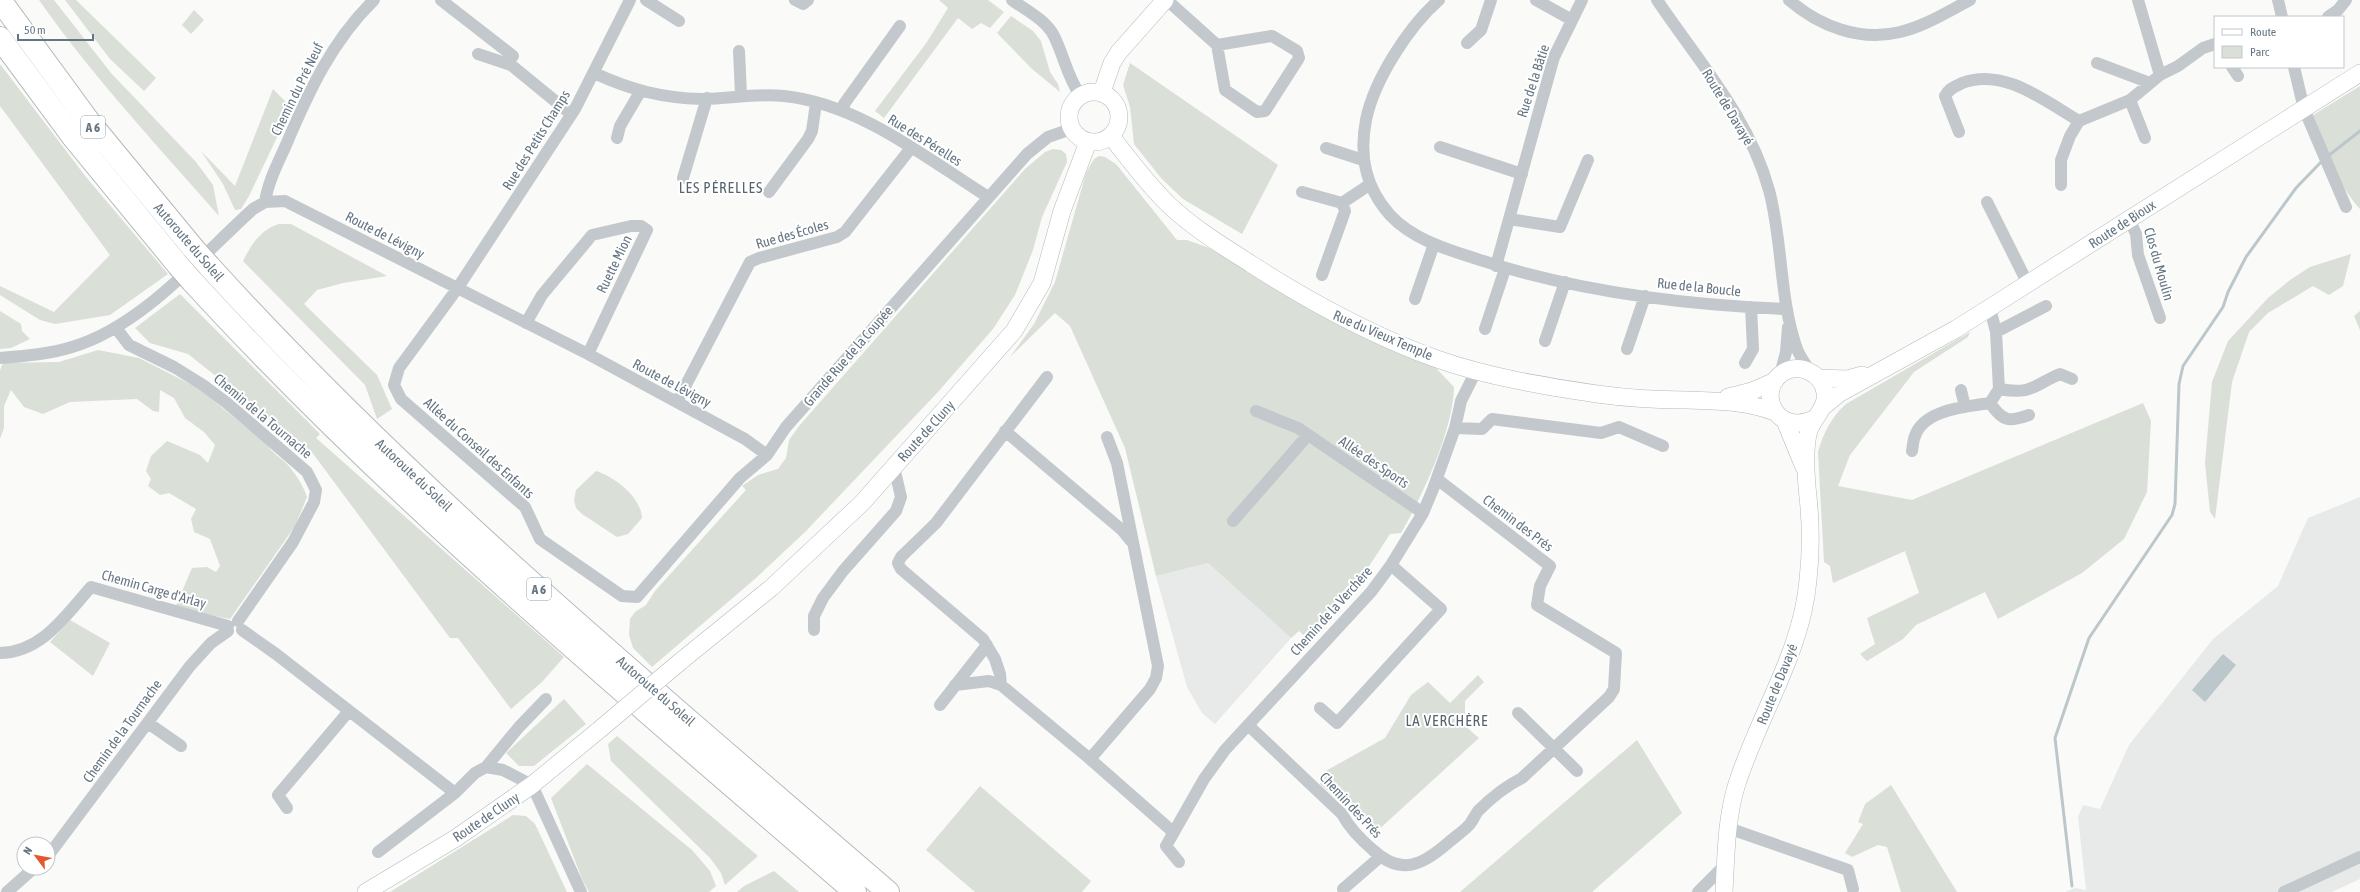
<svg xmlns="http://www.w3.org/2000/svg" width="2360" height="892" viewBox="0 0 2360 892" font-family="'Asap Condensed',sans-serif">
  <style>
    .built { fill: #e8e9e9 }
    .green { fill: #dadfd7 }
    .water { fill: #bbc7cb }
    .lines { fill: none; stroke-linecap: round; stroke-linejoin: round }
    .stream { stroke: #bbc7cb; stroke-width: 3 }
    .secondary-casing { stroke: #b3babf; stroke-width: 18 }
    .highway-casing { stroke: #b4b9bd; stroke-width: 24 }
    .street { stroke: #c3c8cc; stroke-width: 12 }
    .secondary { stroke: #fff; stroke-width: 17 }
    .highway { stroke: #fff; stroke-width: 22 }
    .secondary-bridge-casing { stroke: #b3babf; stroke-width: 18; stroke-linecap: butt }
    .highway-bridge-casing { stroke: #b4b9bd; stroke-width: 24; stroke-linecap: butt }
    .secondary-bridge { stroke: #fff; stroke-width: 17 }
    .highway-bridge { stroke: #fff; stroke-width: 22 }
    .labels { text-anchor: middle; stroke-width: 4; stroke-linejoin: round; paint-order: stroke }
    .shield { fill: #fff; stroke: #939fa8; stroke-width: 1 }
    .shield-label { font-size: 13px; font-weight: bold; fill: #657683 }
    .street-label { font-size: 14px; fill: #657683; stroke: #fff }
    .neighbourhood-label { font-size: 15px; letter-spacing: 1px; fill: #57646e; stroke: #fff }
  </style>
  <rect width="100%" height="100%" fill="#fafaf8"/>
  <!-- built -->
  <path class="built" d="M2360,497V879L2332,892H2065L2075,888L2086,890L2078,817L2083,805L2100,809L2129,745L2213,639L2278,586L2308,518Z
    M1208,563L1291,638L1215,724L1202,713L1187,687L1156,576Z"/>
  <!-- green -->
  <path class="green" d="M39,0H54L111,73L196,162L213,185L219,216C157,145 93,77 39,0Z
    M65,0H76L156,78L144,91L110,59Z
    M939,0H988L1004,12L990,28L981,23L972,29L958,18L884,118L875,111L927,42L948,8Z
    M194,10L204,20L191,34L182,25Z
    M1011,16L1033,31L1041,41L1050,72L1058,84L1060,92L1031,68L997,33Z
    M1130,63L1278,165L1242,234L1183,199L1161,178L1134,144L1130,107L1123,85Z
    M0,64L86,177L168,274L110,315L55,324L40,320L0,295V286L54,312L110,255L0,106Z
    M2360,86V209C2336,183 2326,148 2313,115Z
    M273,89L285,101L290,110L249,196L241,209L235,210L223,184L201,151L235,186Z
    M1053,149L1061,150L1066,154L1067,162L1042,217L1033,250L1015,295L993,329L937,393L806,531L756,578L652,667L633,648L629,635L630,619L635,612L646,605L655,591L746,490L742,486L758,475L778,469L786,458L789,440L799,426L1025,169L1045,152Z
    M1099,156L1105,157L1116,164L1177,240H1187L1212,249L1314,312L1381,345L1433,365L1454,387C1453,430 1423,495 1401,533L1390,534L1362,577L1315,633L1312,643L1299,631L1291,638L1208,563L1156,576L1125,448L1070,326L1055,313L1010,357L1034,324L1055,282L1086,173L1094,159Z
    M279,224H291L387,276L343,283L317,290L304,304L377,375L392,409L377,419L365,385L243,261C251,245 261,229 279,224Z
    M2351,254L2343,286L2329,295L2313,286L2268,313L2249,332L2232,382L2215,519L2210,512L2205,463L2212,382L2228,341L2268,298L2290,280L2310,267Z
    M180,294L320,434L316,438L564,657L542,682L511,709L458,638H450L311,451L188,354L150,343L135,328Z
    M0,311L21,324L22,331L30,339L11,348L0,349Z
    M2360,311V330L2354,316Z
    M1970,332L1968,337L1914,372L1850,455L1838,486L1912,500L2143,403L2151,421L2147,492L2124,539L2082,573L1998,619L1985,592L1916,625L1903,639L1867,661L1860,654L1875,644L1867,618L1919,593L1905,551L1833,583L1830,566L1824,562L1818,452C1823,434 1832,416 1846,404Z
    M98,350L139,358L200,389L267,445C273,454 280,457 287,464C296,474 303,485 307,497L295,526L230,619L175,608L192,568L207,567L216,572L220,566L210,539L194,532L191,519L196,509L169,493L160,495L148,486L151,479L146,471L151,456L167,441L200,455L208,463L215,445L204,432L185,418L174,398L160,390L159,412L153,411L137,399L70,402L43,414L24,407L11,390L4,406V428L0,439V370L3,363L59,362Z
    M596,471C615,477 641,497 642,518L628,534L617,537L582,514L576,508L574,500L576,490Z
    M70,620L110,643L93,676L50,642Z
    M1478,675L1484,682L1465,701V726L1479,738L1375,833L1320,784L1322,773L1385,738L1411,695L1428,682L1450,703Z
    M564,699L586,724L534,766H519L506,753Z
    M617,736L758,856L725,885L721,873L710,858L611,761L608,744Z
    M1637,740L1682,813L1592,892H1460Z
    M587,764L692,850L710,871L716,886L709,892H589L582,879L551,798Z
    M1891,785L1957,892H1901L1887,847L1878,845L1852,857L1845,853L1863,824L1858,822L1865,804Z
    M980,786L1091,881L1082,892H975L926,850Z
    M513,815L526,816L535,824L567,892H390Z
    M774,871L799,892H737L744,886Z"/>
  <!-- water -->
  <path class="water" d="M2223,654L2236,665L2205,702L2192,690Z"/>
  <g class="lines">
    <!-- stream -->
    <path class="stream" d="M2328,156L2360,131
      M2072,886L2055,738L2089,638L2172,515L2175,504L2179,384L2183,366L2223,307L2228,292L2246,257L2296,188L2322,161"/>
    <!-- secondary casing -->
    <g class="secondary-casing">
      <path id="secondary" d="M1069 117a25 25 0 1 1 50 0a25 25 0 1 1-50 0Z
        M1102,92L1112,63L1119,52L1165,0
        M1111,136C1127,157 1150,187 1169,205C1193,228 1223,246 1251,264C1310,302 1370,335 1437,359C1488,377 1544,386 1597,394C1626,398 1657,400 1687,400C1718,401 1745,401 1775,412
        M1818,378L1848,379L1862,375
        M1728,397L1752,391L1775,381
        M1824,406L1840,393L1956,329L2360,73
        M1785,421L1804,467
        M681,661L771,588L862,503L1014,331L1042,283L1062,211L1088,142
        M366,892L456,838L532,785L599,730
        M1724,892C1726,857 1726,820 1736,787C1757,718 1802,653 1808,580C1811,553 1811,524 1808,497C1806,478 1804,454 1808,434C1811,419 1828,408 1825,392C1822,374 1801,363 1784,372C1755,389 1775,437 1814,419"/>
    </g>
    <!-- highway casing -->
    <g class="highway-casing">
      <path id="highway" d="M0,0L90,123L193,248
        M0,38L73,137L178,265
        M209,266C416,494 655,691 888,892
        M192,281C395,503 628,695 855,892"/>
    </g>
    <!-- street -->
    <path class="street" d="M441,0L513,56
      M630,0L575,109L457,289L399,368L394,385L401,399L525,507L540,539L622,596L637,597L740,478L767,455L786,427L1027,154L1048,137L1071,129
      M646,0L679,21
      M795,0L803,4L808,0
      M1012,0C1026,10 1046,20 1054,36C1064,56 1067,76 1080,95
      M1167,0L1217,45L1225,90L1257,112L1265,111L1299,58L1297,51L1272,36L1217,45
      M1439,0C1409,26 1374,80 1366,120C1359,156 1365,187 1390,215C1411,238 1445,249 1474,258C1573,291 1684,305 1787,309
      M1536,0L1572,20
      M1657,0C1698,61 1749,117 1769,190C1783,242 1779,298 1797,349C1800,357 1806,365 1811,372
      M1789,0C1819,26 1860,42 1900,32C1925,26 1947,12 1970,0
      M2138,0L2160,75
      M2278,0L2282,17
      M2328,17L2338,10L2346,0
      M1467,43L1481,30L1491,0
      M739,51L741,95
      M478,54L511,65L571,114
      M2097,63L2150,83
      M2232,67L2238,76
      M2294,67L2304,109L2346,207
      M594,73C631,90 662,98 702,99C730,99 756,93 784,96C860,104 926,158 988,197
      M2130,100L2145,138
      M844,111V104L900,26
      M1959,132L1945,96C1949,88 1955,87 1962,83C2003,67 2045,101 2079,121
      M617,138L620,126L640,92
      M1440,147L1522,174
      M1326,148L1363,160
      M683,178L707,98
      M2061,185V160L2070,136L2079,121L2130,100L2160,75L2178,66L2203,48L2215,44
      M769,192L808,139L812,131L816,103
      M1302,192L1342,203L1369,185
      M265,202C268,182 278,163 286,145C309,91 332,41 374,0
      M1987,202L2028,284
      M1509,219L1560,227L1588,160
      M2129,219L2136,234L2138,255L2160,318
      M1496,266L1554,57L1582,0
      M1322,275L1345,211L1342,203
      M1415,299L1434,244
      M1990,308L1996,332
      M526,323L542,295L592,235L631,226H641L647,230L588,354
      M116,328L129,345L174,367L203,385L227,403L307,472L316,490L314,502L293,542L238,621
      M1485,329L1505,269
      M1545,341L1565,282
      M1627,349L1645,296
      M0,358C24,356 50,354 72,347C141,327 201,256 253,209L265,202L285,201L588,354L745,439L767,455
      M1745,363L1753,349L1751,307
      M1780,375L1786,352L1788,327
      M1999,389L1996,332L2046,306
      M1961,390L1965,407
      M677,402L750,262L759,258L837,237L845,232L911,148
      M1990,403C2003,422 2009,422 2029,415
      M1256,411L1298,428L1423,513
      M1455,428L1482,429L1492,419L1601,433L1619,427L1663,446
      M1005,431L1122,530L1131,541
      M1107,437L1117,463L1158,666L1156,678L1150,689L1090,759L1172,831
      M1912,451C1913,446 1913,440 1915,436C1924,409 1966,407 1990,403L1999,389C2032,395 2032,386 2060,374L2072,379
      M1233,521L1308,435
      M242,630L276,654L455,793L475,773L486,767L503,770L532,785L581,892
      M814,630V616L823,598L843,571L896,511L901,497L894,467
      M0,653C42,652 65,616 91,587L228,626
      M955,685L989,681L1001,685L1090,759
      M1001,685L1000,674L995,659L983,639L901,569L898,563L901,557L936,523L1047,377
      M940,705L987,645
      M1320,708L1337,723L1441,609L1391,565
      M1518,713L1577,771
      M148,723L181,746
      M1248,725L1342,814C1350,829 1360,839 1373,850C1402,877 1424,864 1449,842C1456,836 1465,830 1470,824C1473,820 1475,815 1478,811C1491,798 1506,786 1522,778L1609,697L1614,689L1616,653L1537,605L1540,586L1550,566L1437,479
      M486,767L519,727L546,699
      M287,808L278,795L349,711
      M1728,828L1848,870L1853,889
      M378,852L455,793
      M48,856L190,666L211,643L228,631
      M1179,862L1166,846L1204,779L1225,750L1371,592L1391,565L1423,513L1433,489L1455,428L1461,401L1476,371
      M1343,889L1380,857
      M7,892L34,868
      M1698,892L1725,865
      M2284,892L2360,857"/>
    <!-- secondary -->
    <use href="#secondary" class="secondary"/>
    <!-- highway -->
    <use href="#highway" class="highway"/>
    <!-- secondary-bridge casing -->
    <g class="secondary-bridge-casing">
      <path id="secondary-bridge" d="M599,730L681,661"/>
    </g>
    <!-- highway-bridge casing -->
    <g class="highway-bridge-casing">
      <path id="highway-bridge" d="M193,248L209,266
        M178,265L192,281"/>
    </g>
    <!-- secondary-bridge -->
    <use href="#secondary-bridge" class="secondary-bridge"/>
    <!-- highway-bridge -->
    <use href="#highway-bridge" class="highway-bridge"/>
  </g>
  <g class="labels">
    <!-- shield labels -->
    <g class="shield">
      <rect x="81" y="116" width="24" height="22" rx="3"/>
      <rect x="527" y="578" width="24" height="22" rx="3"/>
    </g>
    <g class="shield-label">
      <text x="93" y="132">A 6</text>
      <text x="539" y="594">A 6</text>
    </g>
    <!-- street labels -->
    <g class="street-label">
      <text transform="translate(1533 81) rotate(-72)" y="5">Rue de la Bâtie</text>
      <text transform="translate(297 89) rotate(-64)" y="5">Chemin du Pré Neuf</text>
      <text transform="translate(1728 107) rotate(59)" y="5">Route de Davayé</text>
      <text transform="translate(536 140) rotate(-58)" y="5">Rue des Petits Champs</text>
      <text transform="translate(925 140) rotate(32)" y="5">Rue des Pérelles</text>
      <text transform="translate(2122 224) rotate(-33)" y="5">Route de Bioux</text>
      <text transform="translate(792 234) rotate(-16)" y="5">Rue des Écoles</text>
      <text transform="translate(385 235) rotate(27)" y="5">Route de Lévigny</text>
      <text transform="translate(189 242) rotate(49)" y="5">Autoroute du Soleil</text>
      <text transform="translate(614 264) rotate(-64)" y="5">Ruette Mion</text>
      <text transform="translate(2159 264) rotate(74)" y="5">Clos du Moulin</text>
      <text transform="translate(1699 287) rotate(6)" y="5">Rue de la Boucle</text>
      <text transform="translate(1383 335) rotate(23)" y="5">Rue du Vieux Temple</text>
      <text transform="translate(848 356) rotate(-49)" y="5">Grande Rue de la Coupée</text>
      <text transform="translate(672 383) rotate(28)" y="5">Route de Lévigny</text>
      <text transform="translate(263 416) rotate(40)" y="5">Chemin de la Tournache</text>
      <text transform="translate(926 431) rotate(-48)" y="5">Route de Cluny</text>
      <text transform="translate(479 448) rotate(42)" y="5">Allée du Conseil des Enfants</text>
      <text transform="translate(1374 462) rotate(34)" y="5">Allée des Sports</text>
      <text transform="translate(414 475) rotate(43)" y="5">Autoroute du Soleil</text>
      <text transform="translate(1518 523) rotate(37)" y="5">Chemin des Prés</text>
      <text transform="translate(154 589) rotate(16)" y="5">Chemin Carge d'Arlay</text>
      <text transform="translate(1331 611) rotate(-48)" y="5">Chemin de la Verchère</text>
      <text transform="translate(1777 684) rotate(-68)" y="5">Route de Davayé</text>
      <text transform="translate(656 691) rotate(41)" y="5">Autoroute du Soleil</text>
      <text transform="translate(122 731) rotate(-54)" y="5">Chemin de la Tournache</text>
      <text transform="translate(1351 805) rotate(47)" y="5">Chemin des Prés</text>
      <text transform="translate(486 817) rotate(-34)" y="5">Route de Cluny</text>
    </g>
    <!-- neighbourhood labels -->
    <g class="neighbourhood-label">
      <text x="721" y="193">LES PÉRELLES</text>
      <text x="1447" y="726">LA VERCHÈRE</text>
    </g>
  </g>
  <!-- legend -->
  <rect x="2214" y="16" width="130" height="52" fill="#ffffff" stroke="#c1c8cd"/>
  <rect x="2222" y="29" width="20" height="6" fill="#ffffff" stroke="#c1c8cd"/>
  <text x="2250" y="36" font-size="12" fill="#657683">Route</text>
  <rect x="2222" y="46" width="20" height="12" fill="#dadfd7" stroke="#c1c8cd"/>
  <text x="2250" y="56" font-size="12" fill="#657683">Parc</text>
  <!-- north arrow -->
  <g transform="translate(36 856) rotate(302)"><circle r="19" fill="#ffffff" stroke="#c1c8cd"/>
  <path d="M0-3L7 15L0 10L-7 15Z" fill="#e4572e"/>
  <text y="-6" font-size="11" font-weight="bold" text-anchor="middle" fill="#657683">N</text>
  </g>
  <!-- scale -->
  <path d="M18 34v6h75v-6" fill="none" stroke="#657683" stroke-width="2"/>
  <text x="24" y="34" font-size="12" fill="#657683" stroke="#ffffff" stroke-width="3" paint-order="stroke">50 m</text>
</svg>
